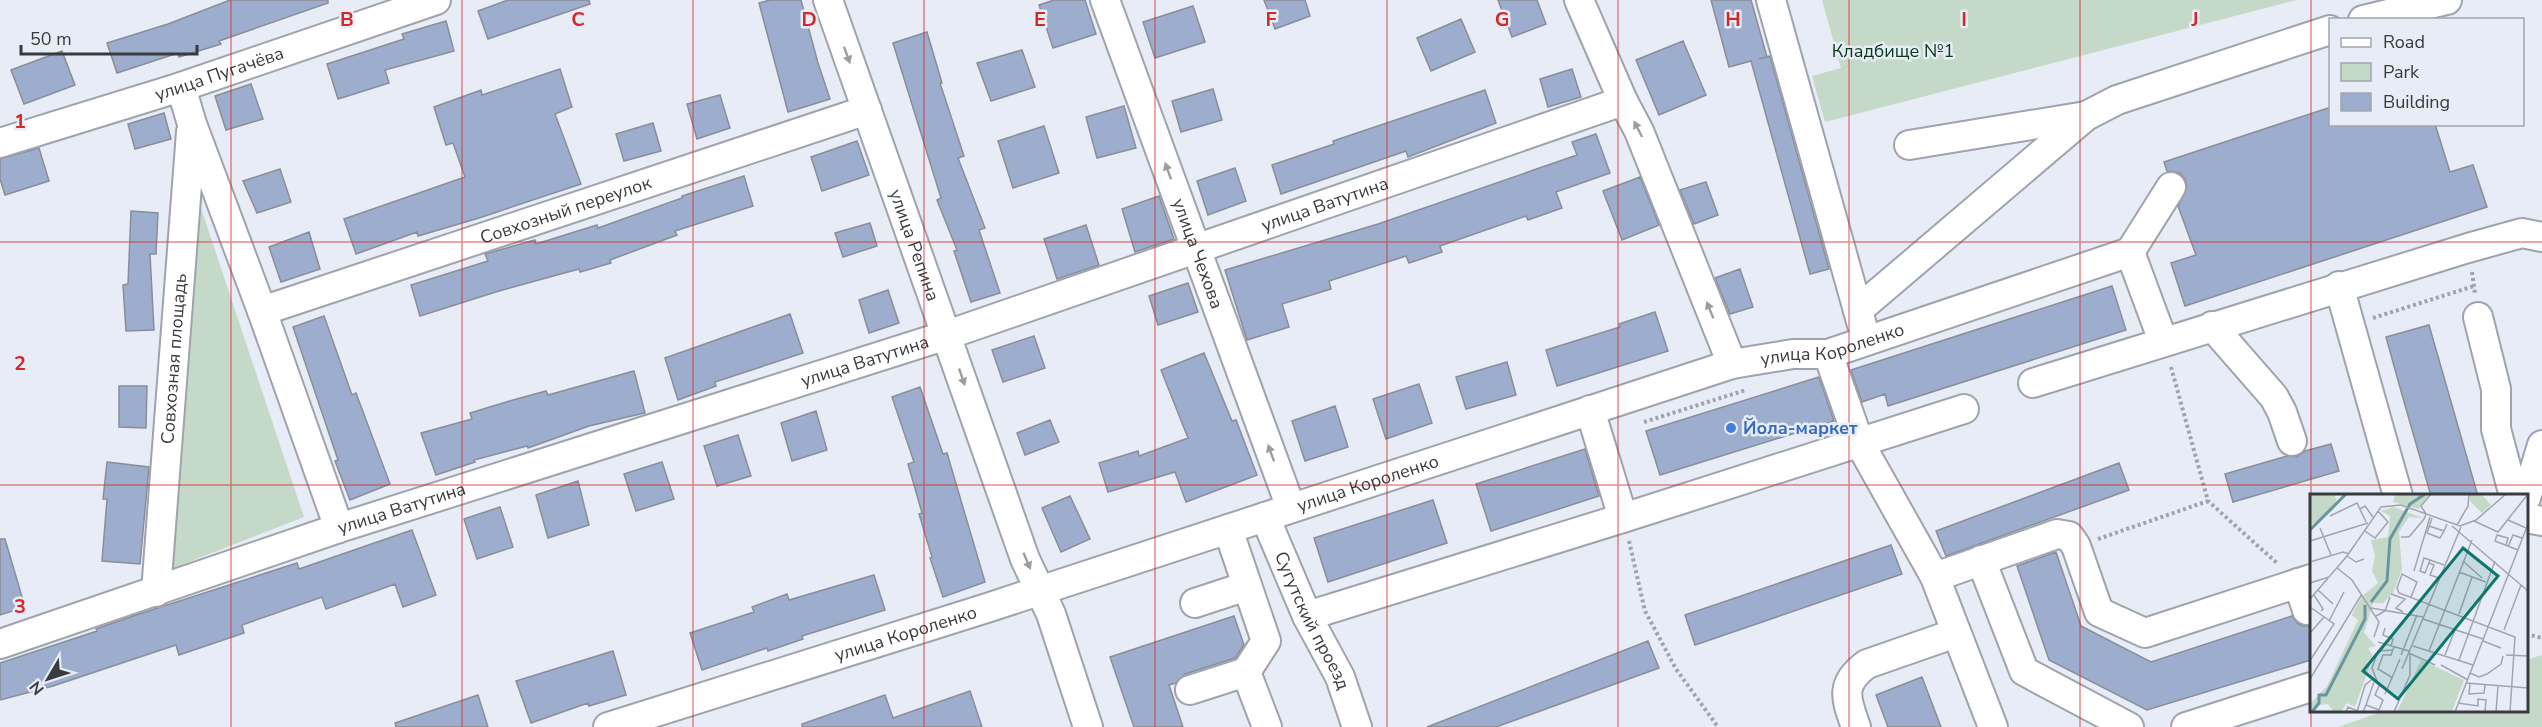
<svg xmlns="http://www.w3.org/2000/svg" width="2542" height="727" viewBox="0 0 2542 727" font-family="'Nunito Sans',sans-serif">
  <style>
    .green { fill: #c5d9c8 }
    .building { fill: #9dadce; stroke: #898e97; stroke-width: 1.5 }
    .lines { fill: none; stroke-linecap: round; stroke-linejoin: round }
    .minor-casing { stroke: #9fa3ad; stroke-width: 32 }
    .path { stroke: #9fa3ab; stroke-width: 4; stroke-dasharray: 3 3; stroke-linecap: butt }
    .minor { stroke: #fff; stroke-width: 28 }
    .oneway { fill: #9c9d9f }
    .grid { fill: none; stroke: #d62828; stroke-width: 1.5; stroke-opacity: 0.55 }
    .shop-dot { fill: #3f7fe0; stroke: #e7ecf7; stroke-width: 2 }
    .labels { text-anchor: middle; stroke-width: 5; stroke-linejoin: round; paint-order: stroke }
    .park-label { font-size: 18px; fill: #083b18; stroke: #e7ecf7 }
    .street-label { font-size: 18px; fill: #393b3f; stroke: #e7ecf7 }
    .shop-label { font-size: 18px; font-weight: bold; fill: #366cbe; stroke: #e7ecf7; text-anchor: start }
    .inset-river { fill: none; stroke: #6a979f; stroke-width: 3 }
    .inset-road { fill: none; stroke: #a1a5ad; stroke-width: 1.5 }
    .view { fill: #0f766e; fill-opacity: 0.15; stroke: #0f766e; stroke-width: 3 }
    .inset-edge { fill: none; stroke: #393b3f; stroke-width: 3 }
    .grid-label { font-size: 20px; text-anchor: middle; font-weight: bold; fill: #d62828; stroke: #e7ecf7; stroke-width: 5; stroke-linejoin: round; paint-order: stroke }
  </style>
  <rect width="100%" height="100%" fill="#e7ecf7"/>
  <!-- green -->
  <path class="green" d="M1822,0H2297L1825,122L1812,76L1841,68Z
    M192,181L304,517L171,569Z
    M2542,655V727H2338L2384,711L2526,710V660Z"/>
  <!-- building -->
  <path class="building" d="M230,0H328V3L219,41L221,44L179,57L178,53L117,73L107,43L168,24Z
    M508,0H589L590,4L488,39L478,11Z
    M770,0H801L818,63L830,99L788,112L759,3Z
    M1054,0H1085L1096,34L1053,48L1039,5Z
    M1264,0H1305L1310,16L1275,29Z
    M1498,0H1537L1546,24L1512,37Z
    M1711,0H1751L1767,57L1759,59L1770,56L1829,269L1810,274L1751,61L1729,67Z
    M1193,6L1205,42L1155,58L1143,22Z
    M1461,19L1475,52L1431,71L1417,38Z
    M446,21L454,51L385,70L389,83L338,99L327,64L404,39L402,34Z
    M927,32L942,83H940L964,156L958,158L985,228L979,230L1000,293L971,302L954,251L957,250L937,200L941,198L893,43Z
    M1683,41L1706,95L1659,115L1636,60Z
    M1022,50L1035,87L991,101L977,63Z
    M62,51L75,85L24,104L11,70Z
    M560,69L572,107L555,114L581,184L479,218L418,236L417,232L356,254L344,219L465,177L453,143L446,145L434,107L481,90L482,95Z
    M1572,69L1581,97L1548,107L1540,79Z
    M251,84L263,119L226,130L215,96Z
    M1213,89L1222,120L1181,132L1172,101Z
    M1485,90L1496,123L1408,157L1406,151L1281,194L1272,165L1334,144L1333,141Z
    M720,95L730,128L697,139L687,104Z
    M1124,106L1136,148L1097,158L1086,117Z
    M2331,107V124H2435L2450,172L2473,165L2487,207L2185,306L2171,263L2196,255L2178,206L2187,187L2185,179L2180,173L2167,171L2164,162Z
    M164,113L171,139L135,149L128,124Z
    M653,123L661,151L624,161L616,134Z
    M1044,126L1059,173L1013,188L998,141Z
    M1596,134L1610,173L1556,192L1562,208L1528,220L1526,216L1440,246L1442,252L1409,263L1406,256L1329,281L1331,289L1282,304L1289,327L1247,340L1225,270L1378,224L1577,155L1572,142Z
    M857,141L869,175L822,191L811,157Z
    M39,148L49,181L5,195L0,179V159Z
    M1235,168L1246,201L1208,215L1197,181Z
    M280,169L291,202L257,213L243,181Z
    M744,176L753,206L675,231L677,235L610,260L611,263L580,272L579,269L499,291L420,316L411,285L488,261L485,254L535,240L536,244L597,225L598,228L682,198V196Z
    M1640,177L1659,225L1622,240L1603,191Z
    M1706,182L1718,215L1694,224L1680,190Z
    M1159,196L1174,239L1135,252L1122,209Z
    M131,211L158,213L156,254H150L154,330L126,331L123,285L128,284Z
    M870,223L877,246L843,257L835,233Z
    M1086,225L1099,265L1057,279L1044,239Z
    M309,232L320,269L281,282L269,247Z
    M1740,269L1753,307L1730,314L1715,278Z
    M1188,283L1198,312L1158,325L1149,296Z
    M2112,286L2126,330L1888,406L1885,394L1862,402L1851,370Z
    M888,290L899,323L869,333L859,300Z
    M1655,312L1668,351L1557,386L1546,350L1620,327L1619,324Z
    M790,314L803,353L715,382L716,386L678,400L665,358Z
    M324,316L352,395L356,393L390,484L350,500L335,461L338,460L293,327Z
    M2429,325L2478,496H2431L2401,391L2386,337Z
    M1034,336L1045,368L1003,382L992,350Z
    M1204,353L1232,421L1236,420L1257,475L1186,502L1175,472L1108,492L1099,463L1138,451L1139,456L1188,438L1161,370Z
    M1507,362L1516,395L1466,409L1456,377Z
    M634,371L645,413L589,426L528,448L527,446L474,460L475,462L436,475L421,433L472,419L470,413L513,400L546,391L548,395Z
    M1819,377L1834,421L1660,475L1646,431Z
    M1419,384L1432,423L1386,439L1373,399Z
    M119,386H147L146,428L119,427Z
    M920,387L943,454L947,453L985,582L943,597L930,558L932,557L919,514L922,513L908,464L914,462L892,397Z
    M1335,406L1348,447L1305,461L1292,421Z
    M816,411L827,450L792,461L781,423Z
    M1050,420L1059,442L1025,455L1017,433Z
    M738,435L751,476L717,486L704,446Z
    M2331,444L2339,471L2233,502L2225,474L2287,456L2297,457L2305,451Z
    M1585,449L1599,496L1491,531L1476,484Z
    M107,462L149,467L140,564L102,561L107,499H103Z
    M662,462L674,499L636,511L624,474Z
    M2119,463L2129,490L1946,556L1936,531Z
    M578,481L589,525L548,538L536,495Z
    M1070,496L1090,539L1061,552L1042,508Z
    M1433,500L1447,543L1328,582L1314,538Z
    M500,507L513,547L477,559L464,519Z
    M412,530L436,595L403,607L395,584L326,609L322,597L242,625L244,633L179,655L176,645L53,686L0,700V663L97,631L96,629L133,616L297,563L299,569Z
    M0,539H5L25,607L0,615Z
    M1891,545L1902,574L1695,645L1685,615Z
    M2056,552L2081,626L2151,662L2292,616L2297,623L2303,626H2311V660L2147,710L2049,660L2017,566Z
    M874,575L885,610L802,636L803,639L768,651L767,648L702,670L690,633L754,612L752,607L787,594L789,600Z
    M1234,616L1244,645L1235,658L1185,674L1176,683L1169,685L1183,727H1134L1110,657Z
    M1648,641L1659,668L1496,727H1427Z
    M613,651L626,695L589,706L588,703L531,723L516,681Z
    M1922,677L1941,727H1888L1876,695Z
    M970,691L982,727H802V724L885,695L893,718Z
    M478,695L488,727H396L395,723Z"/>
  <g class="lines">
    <!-- minor casing -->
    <g class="minor-casing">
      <g id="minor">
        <path id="s1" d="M828,0L1025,559L1051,614L1088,727"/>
        <path id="s2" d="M1105,0L1291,508"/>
        <path d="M1579,0L1623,101L1639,131L1732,364"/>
        <path d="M1771,0L1862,325"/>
        <path d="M2363,20L2447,0"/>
        <path d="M181,87L192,124L262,311L339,528"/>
        <path id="s3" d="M0,143L181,87L436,0"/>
        <path d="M1909,145L2086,116"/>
        <path d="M2130,252L2163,341"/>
        <path d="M2130,252L2171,187"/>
        <path d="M2339,286L2398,496"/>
        <path d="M1858,310L2086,116L2117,100L2330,30"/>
        <path id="s4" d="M262,311L867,110"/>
        <path d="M2478,317L2496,389V429L2514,496"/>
        <path d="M2212,326L2274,397L2282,412L2292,441"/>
        <path d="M1828,354L1859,442L1935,577L1993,727"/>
        <path d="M2033,383L2468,248L2522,233L2542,237"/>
        <path d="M1590,410L1623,518"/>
        <path d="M2526,498L2542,445"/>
        <path id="s5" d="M1265,517L1307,616L1340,677L1357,727"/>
        <path d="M2526,518L2542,521"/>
        <path d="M1228,529L1266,641L1246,672L1267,727"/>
        <path d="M1981,560L2024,671L2129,727"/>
        <path d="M1935,577L2057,534L2069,536L2076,546L2099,612L2145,633L2311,579"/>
        <path d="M2298,583L2307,610"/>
        <path id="s6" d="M156,592L191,132"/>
        <path d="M1195,603L1247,586"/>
        <path d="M1307,616L1623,518L1964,409"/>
        <path id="s7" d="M0,644L339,528L947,335L1623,101"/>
        <path d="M1190,690L1246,672"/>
        <path id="s8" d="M608,727L987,608L1732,364L1793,354H1828L2130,252"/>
        <path d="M1856,727C1846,699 1839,684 1867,664L1956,633"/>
        <path d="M2186,727L2311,687"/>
      </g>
    </g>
    <!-- path -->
    <path class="path" d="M2472,272L2475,294
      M2373,318L2474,286
      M2171,367L2208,501L2278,564
      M1644,422L1746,390
      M2098,539L2208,501
      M1629,541L1645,611L1676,669L1718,727
      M2526,634L2542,638"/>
    <!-- minor -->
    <use href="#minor" class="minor"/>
  </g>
  <!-- one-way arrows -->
  <defs><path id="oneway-solid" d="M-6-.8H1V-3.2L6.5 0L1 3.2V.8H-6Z" transform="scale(1.5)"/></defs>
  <g class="oneway">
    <use href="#oneway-solid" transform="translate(847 55) rotate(70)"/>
    <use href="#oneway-solid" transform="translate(1638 129) rotate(-117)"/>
    <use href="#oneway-solid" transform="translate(1168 171) rotate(-110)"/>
    <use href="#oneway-solid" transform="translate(1710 310) rotate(-112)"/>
    <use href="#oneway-solid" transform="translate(962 377) rotate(71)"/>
    <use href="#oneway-solid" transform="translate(1271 453) rotate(-110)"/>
    <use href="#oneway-solid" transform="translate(1027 561) rotate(67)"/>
  </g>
  <!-- grid -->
  <path class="grid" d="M231,0V727M462,0V727M693,0V727M924,0V727M1155,0V727M1387,0V727M1618,0V727M1849,0V727M2080,0V727M2311,0V727M0,242H2542M0,485H2542"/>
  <!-- markers -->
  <circle class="shop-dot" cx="1731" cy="428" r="6"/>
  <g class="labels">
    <!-- park labels -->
    <g class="park-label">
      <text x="1893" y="57">Кладбище №1</text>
    </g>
    <!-- street labels -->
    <g class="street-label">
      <text dy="6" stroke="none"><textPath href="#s3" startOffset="230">улица Пугачёва</textPath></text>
      <text dy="6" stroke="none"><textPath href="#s7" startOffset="1396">улица Ватутина</textPath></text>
      <text dy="6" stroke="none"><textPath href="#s4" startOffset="320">Совхозный переулок</textPath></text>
      <text dy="6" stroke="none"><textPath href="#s1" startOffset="260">улица Репина</textPath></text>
      <text dy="6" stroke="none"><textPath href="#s2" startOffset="270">улица Чехова</textPath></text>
      <text dy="6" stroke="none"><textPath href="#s8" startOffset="1284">улица Короленко</textPath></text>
      <text dy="6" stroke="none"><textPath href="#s6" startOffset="234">Совхозная площадь</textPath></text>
      <text dy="6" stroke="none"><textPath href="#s7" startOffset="910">улица Ватутина</textPath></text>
      <text dy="6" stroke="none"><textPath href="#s8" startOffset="798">улица Короленко</textPath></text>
      <text dy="6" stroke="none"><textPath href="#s7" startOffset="424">улица Ватутина</textPath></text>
      <text dy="6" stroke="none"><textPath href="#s5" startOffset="114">Сугутский проезд</textPath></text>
      <text dy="6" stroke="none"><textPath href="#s8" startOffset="312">улица Короленко</textPath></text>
    </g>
    <!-- shop labels -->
    <g class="shop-label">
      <text x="1743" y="434">Йола-маркет</text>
    </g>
  </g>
  <!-- overview -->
  <g transform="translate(2310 494)">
    <rect width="218" height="218" fill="#e7ecf7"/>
    <path d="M0,0H24L27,7L23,16L0,33ZM85,0H119L109,15L83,8ZM159,0H171L181,11L172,19L160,7ZM83,13L113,24L99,23L89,38L92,75L83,99L73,109H63L54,139L66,152L58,154L63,162L45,213L37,209L31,217H23L18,210L10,211L0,218V210L17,192L48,126L42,121L52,102L68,89L62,77L65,62L61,46L78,43L80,22L71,17ZM111,166L154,186L142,217L87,218Z" fill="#c5d9c8"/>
    <path class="inset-river" d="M0,36L36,0M61,108L77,87L80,45L100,10L115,0M2,218L9,209V201H16L55,125V111"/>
    <path class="inset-road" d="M50,15L55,12L63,23M20,22L47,9L56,28M122,24L117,39L130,44L134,37M198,26L216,34M164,27L188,38L218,0M147,31L158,12L159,0M119,32L134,37L137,30M142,32L218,97M10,34L21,61M55,37L65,44L78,28L68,17M91,43H99L114,25L116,20L111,12L121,0M0,47L58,29M196,51L198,44L187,41L185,47L208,56M198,53L203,41L212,44M37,62L46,68L54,65M120,66L115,79L110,77L114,64L120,66L134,71M153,67L172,84M0,68L33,58L39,60M119,69L124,71L120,81L129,84M27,74L42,86L69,128L64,143M104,77L120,23M149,78L176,88M0,89L19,83M8,96L23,110M81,100L95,105L86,114L93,118M4,101L13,115L11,117M101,103L107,88L92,80L87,94L89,99L205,143L200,218M0,105L37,62L71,13L91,11L150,32L166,26L196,0M0,113L24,130L1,165M61,114L113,123M149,120L162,83M66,122L75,117L80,103M113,125L173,145M19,127L34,98M75,134L73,141L83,145L81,152M194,136L211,91M0,139L14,123M173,147L191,154M68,148L99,157M103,152L163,171M119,157L162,46M99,159L125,171M91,161L107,121M135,161L145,136M196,161L218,162M149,166L185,67M131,171L158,186M92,175L151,33M160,179L169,183L177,180L191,170L193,162M83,184L68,175L73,161H81L84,153M0,185L52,100M156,189L218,194M160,190L159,200L174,199L175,191M75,200L90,165M148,209L168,212V205L176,206L175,218M56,211L64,188M36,218L38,213L50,218M47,218L55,191L64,184M53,218L56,211L69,216L73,206L65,201L69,192L62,174L68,157L83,156M84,218L100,181V160M145,218L218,30M186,218L188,192"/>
    <path class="view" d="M153,54L188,82L88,205L53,177Z"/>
    <rect width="218" height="218" class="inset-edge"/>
  </g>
  <g class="grid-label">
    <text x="347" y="26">B</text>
    <text x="578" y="26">C</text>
    <text x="809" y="26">D</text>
    <text x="1040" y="26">E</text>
    <text x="1271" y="26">F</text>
    <text x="1502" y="26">G</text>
    <text x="1733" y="26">H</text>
    <text x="1964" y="26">I</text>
    <text x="2195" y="26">J</text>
    <text x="20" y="128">1</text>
    <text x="20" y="370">2</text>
    <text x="20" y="613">3</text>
  </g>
  <!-- legend -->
  <rect x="2329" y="18" width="195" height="108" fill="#e7ecf7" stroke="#a1a5ad" stroke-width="1.5"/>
  <rect x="2341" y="38" width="30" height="9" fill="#ffffff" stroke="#a1a5ad" stroke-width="1.5"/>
  <text x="2383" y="48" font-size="18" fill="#393b3f">Road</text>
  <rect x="2341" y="63" width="30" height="18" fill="#c5d9c8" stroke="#a1a5ad" stroke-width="1.5"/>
  <text x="2383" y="78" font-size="18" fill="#393b3f">Park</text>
  <rect x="2341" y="93" width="30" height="18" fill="#9dadce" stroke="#a1a5ad" stroke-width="1.5"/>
  <text x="2383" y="108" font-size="18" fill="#393b3f">Building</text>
  <!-- north arrow -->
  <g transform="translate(48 679) rotate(231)" stroke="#e7ecf7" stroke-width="4.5" paint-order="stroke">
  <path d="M0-4.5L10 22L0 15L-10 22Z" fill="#393b3f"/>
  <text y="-9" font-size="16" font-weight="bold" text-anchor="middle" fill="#393b3f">N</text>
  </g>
  <!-- scale -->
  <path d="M21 45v9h176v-9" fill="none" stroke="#393b3f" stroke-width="3"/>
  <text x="30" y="45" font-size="18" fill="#393b3f" stroke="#e7ecf7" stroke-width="4.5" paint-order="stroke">50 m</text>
</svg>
